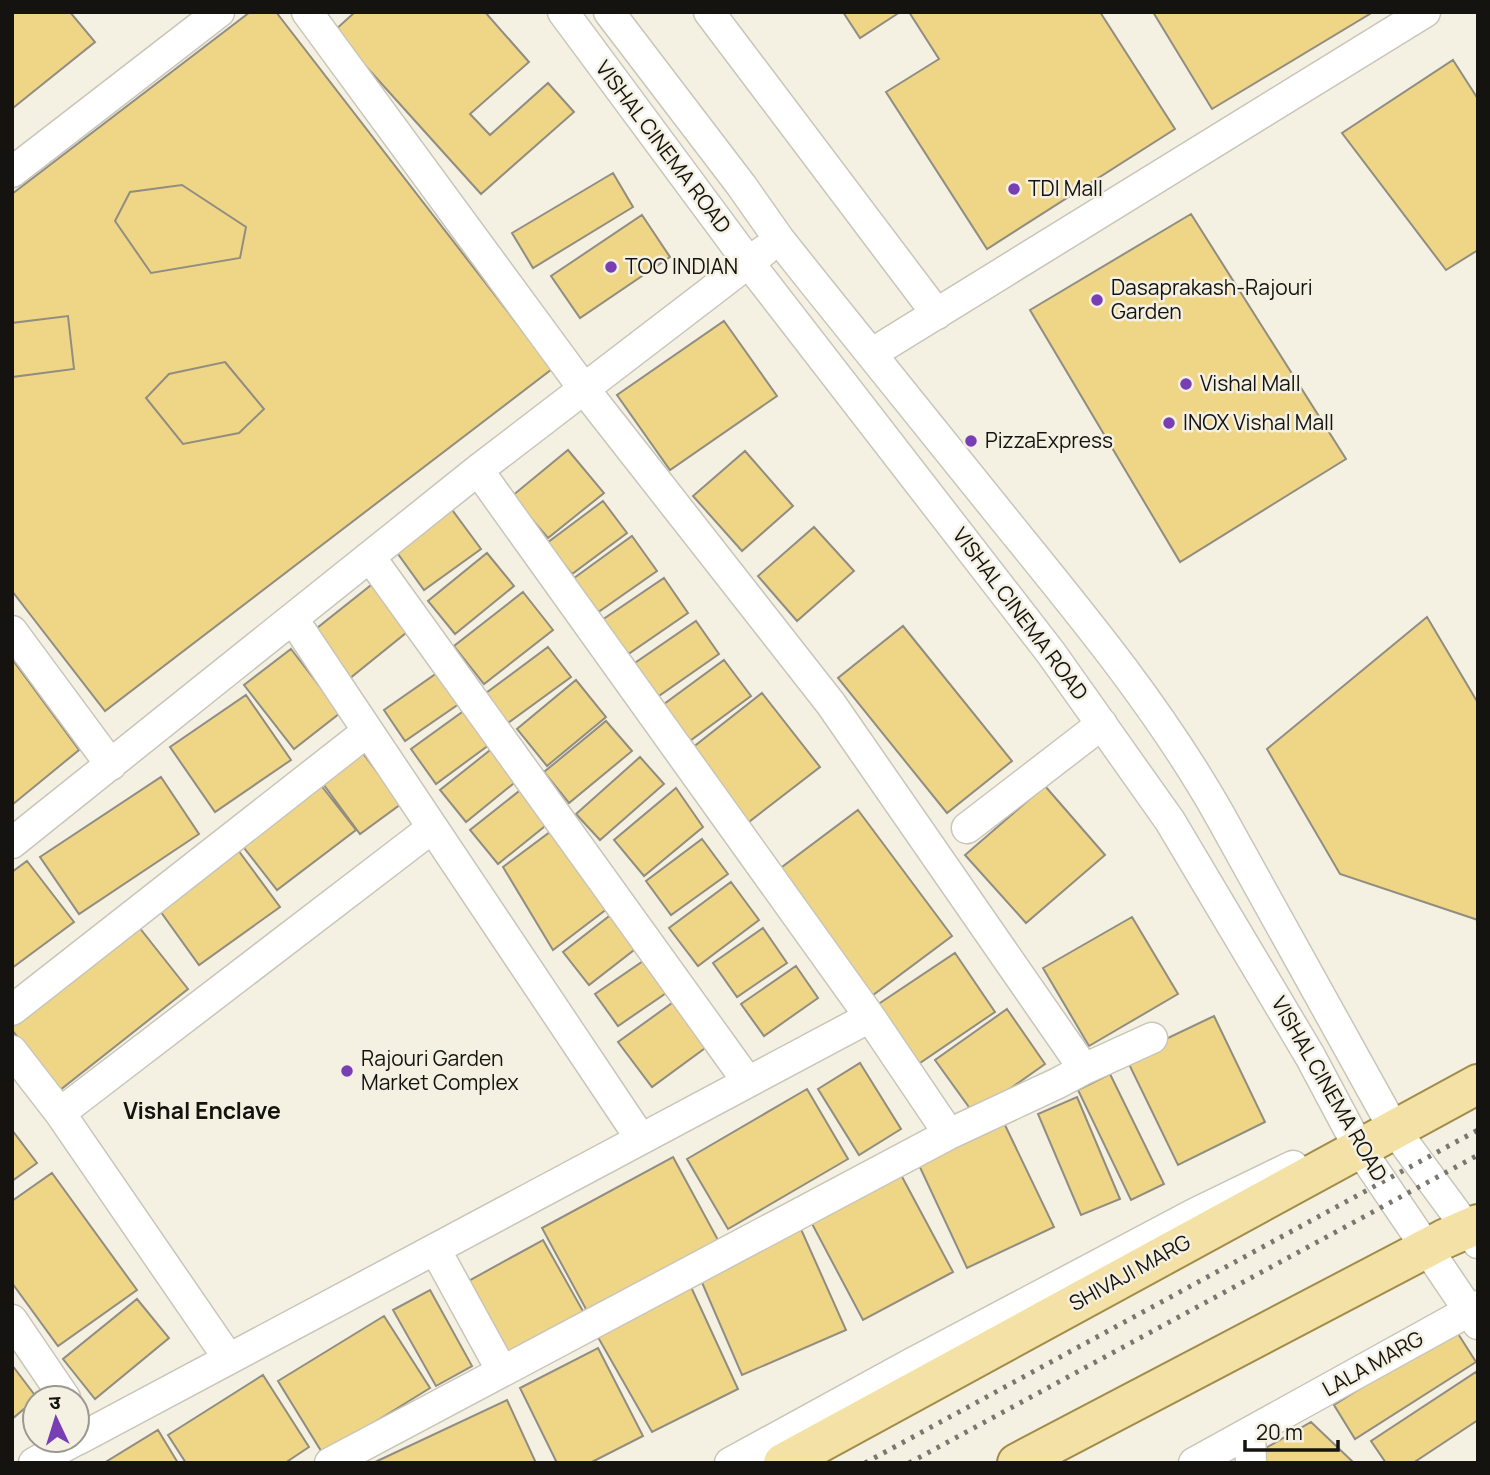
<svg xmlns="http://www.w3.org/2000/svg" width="1490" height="1475" viewBox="0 0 1490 1475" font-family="Manrope,'Noto Sans Devanagari',sans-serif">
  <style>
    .building { fill: #efd686; stroke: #918d81; stroke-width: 2 }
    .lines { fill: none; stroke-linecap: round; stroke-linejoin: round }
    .minor-casing { stroke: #c9c5b8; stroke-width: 33 }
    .major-casing { stroke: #a18c4a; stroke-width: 42 }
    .minor { stroke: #fff; stroke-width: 30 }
    .major { stroke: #f4e1a5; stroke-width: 38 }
    .rail { stroke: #7a776f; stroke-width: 5; stroke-dasharray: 3.5 7; stroke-linecap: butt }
    .poi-dot { fill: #783fb5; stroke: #f4f0e2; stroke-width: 2.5 }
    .labels { text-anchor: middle; stroke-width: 5; stroke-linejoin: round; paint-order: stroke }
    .street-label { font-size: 21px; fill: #15130f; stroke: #f4f0e2 }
    .poi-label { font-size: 21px; fill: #15130f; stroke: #f4f0e2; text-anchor: start }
    .neighbourhood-label { font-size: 23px; font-weight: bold; fill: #15130f; stroke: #f4f0e2 }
  </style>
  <rect width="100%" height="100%" fill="#f4f0e2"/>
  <!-- building -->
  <path class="building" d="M12,12H70L95,42L13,108Z
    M250,12H276L552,369L105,711L12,591V194Z
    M355,12H485L529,62L470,114L490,135L548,83L574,112L481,194L334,31Z
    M843,12H900L860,38Z
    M909,12H1100L1175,129L987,249L886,92L939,59Z
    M1153,12H1373L1212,109Z
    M1453,60L1478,99V250L1446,270L1342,133Z
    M613,173L633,207L533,268L512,233Z
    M182,185L246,227L240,258L151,273L115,221L130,192Z
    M1191,214L1346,459L1180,562L1030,310Z
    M642,215L670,257L580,318L551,276Z
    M68,316L74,369L12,377V323Z
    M724,321L777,396L670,470L617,395Z
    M225,362L264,409L239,433L183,444L146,398L169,374Z
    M568,450L604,493L548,538L512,496Z
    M745,451L793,506L742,551L693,496Z
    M603,501L627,533L572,574L547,543Z
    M450,507L481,549L424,590L393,547Z
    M814,527L854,571L797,621L758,576Z
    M632,536L657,571L594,615L570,581Z
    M487,553L514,586L455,634L428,601Z
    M380,578L417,624L344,683L307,636Z
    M664,578L688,613L624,657L599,622Z
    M523,592L553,630L484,684L454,646Z
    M1427,617L1478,703V920L1340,874L1267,749Z
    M696,621L719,654L653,700L629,667Z
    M903,626L1012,761L947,813L838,678Z
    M548,647L571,677L508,723L486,693Z
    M291,649L340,713L294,749L244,685Z
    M12,659L79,750L12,805Z
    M724,660L751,696L687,743L660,707Z
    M447,666L469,697L405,741L384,710Z
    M576,680L606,717L547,766L517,729Z
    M762,693L820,767L745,825L687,752Z
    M246,695L291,760L215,812L170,747Z
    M472,705L497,739L436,784L411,749Z
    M606,721L632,751L569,803L544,772Z
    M494,747L519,779L466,822L440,790Z
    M362,752L401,804L360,834L321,781Z
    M640,757L664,784L600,840L576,814Z
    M161,777L199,834L79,914L40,857Z
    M316,779L356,830L277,890L237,839Z
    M528,784L555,818L498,864L470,830Z
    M1045,786L1105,855L1026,923L965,855Z
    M676,788L703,827L644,876L614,840Z
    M858,810L952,936L869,998L774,873Z
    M558,826L612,905L553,950L503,867Z
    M702,839L728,874L671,915L646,881Z
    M238,850L280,907L199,965L158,908Z
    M27,861L74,922L12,968V872Z
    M731,882L759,920L698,966L669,928Z
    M617,910L643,943L589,985L563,952Z
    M131,917L188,989L60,1090L12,1030V1011Z
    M1132,917L1178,994L1089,1046L1043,968Z
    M763,928L787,963L737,997L713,963Z
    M955,953L995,1012L914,1067L874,1007Z
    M652,955L675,987L618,1026L595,994Z
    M796,966L818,998L764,1036L741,1004Z
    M679,998L712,1043L652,1087L618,1042Z
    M1007,1009L1045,1064L974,1114L935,1060Z
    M1214,1016L1265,1122L1178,1165L1126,1058Z
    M860,1063L901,1129L859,1155L818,1089Z
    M1110,1074L1164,1184L1131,1200L1078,1090Z
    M807,1089L848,1159L728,1229L687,1159Z
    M1077,1097L1120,1199L1081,1215L1038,1114Z
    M1004,1123L1054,1227L967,1268L918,1163Z
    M12,1130L37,1163L12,1181Z
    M673,1157L718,1240L587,1311L542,1228Z
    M52,1173L137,1290L58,1346L12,1283V1201Z
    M900,1173L953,1272L863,1320L810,1220Z
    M800,1227L846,1330L742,1375L697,1271Z
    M543,1240L584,1313L508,1353L463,1284Z
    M691,1287L738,1389L652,1432L595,1332Z
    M430,1290L472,1366L436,1386L393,1310Z
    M137,1299L169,1338L95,1399L63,1359Z
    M384,1316L430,1388L323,1454L278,1381Z
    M1455,1329L1476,1362L1355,1439L1334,1405Z
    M598,1348L643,1436L590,1463H557L520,1388Z
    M12,1365L37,1398L12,1419Z
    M1476,1372L1478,1375V1420L1413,1463H1386L1371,1441Z
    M263,1375L309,1447L285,1463H186L168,1435Z
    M507,1400L536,1463H373Z
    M1311,1422L1354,1463H1257V1453Z
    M158,1430L178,1463H104Z"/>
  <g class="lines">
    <!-- minor casing -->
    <g class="minor-casing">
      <path id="minor" d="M307,12L584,389L831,704L1084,1069L1058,1083L949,1134L330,1463
        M563,12L749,263L1051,653L1170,821L1310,1056L1359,1148L1478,1324
        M609,12L741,185L779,239C856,336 934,432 1012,529C1086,620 1160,710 1218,812L1394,1129L1478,1243
        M709,12L937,314
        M12,172L219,12
        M871,354L1425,12
        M478,470L870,1017L949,1134
        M370,557L748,1082
        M293,619L641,1139
        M12,631L111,765
        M967,828L1102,724
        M12,843L478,470L765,250
        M12,1010L368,731
        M12,1051L60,1113L229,1359
        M1084,1069L1152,1038
        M60,1113L432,828
        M435,1249L502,1371
        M12,1320L65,1398
        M1250,1432L1251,1463
        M77,1440L870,1017
        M34,1463L76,1440
        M730,1463L909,1365L1194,1214L1293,1166
        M1194,1463L1478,1306"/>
    </g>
    <!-- major casing -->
    <g class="major-casing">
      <path id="major" d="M783,1463L1478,1084
        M1017,1463L1444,1239L1478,1224"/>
    </g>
    <!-- minor -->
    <use href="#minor" class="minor"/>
    <!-- major -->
    <use href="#major" class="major"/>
    <!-- rail -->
    <path class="rail" d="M865,1463L1478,1130
      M909,1463L1478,1155"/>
  </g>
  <!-- markers -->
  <g class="poi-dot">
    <circle cx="1014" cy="189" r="7"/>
    <circle cx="611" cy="267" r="7"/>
    <circle cx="1097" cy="300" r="7"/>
    <circle cx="1186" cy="384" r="7"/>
    <circle cx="1169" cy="423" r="7"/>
    <circle cx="971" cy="441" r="7"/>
    <circle cx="347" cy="1071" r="7"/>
  </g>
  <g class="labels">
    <!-- street labels -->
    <g class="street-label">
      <text transform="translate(663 147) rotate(53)" y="7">VISHAL CINEMA ROAD</text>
      <text transform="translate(1020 614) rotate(53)" y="7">VISHAL CINEMA ROAD</text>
      <text transform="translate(1329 1089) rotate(60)" y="7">VISHAL CINEMA ROAD</text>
      <text transform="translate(1130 1273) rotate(-29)" y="7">SHIVAJI MARG</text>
      <text transform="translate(1373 1364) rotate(-29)" y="7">LALA MARG</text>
    </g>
    <!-- poi labels -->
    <g class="poi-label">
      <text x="1028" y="196">TDI Mall</text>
      <text x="625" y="274">TOO INDIAN</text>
      <text x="1111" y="295">Dasaprakash-Rajouri<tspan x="1111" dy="24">Garden</tspan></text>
      <text x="1200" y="391">Vishal Mall</text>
      <text x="1183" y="430">INOX Vishal Mall</text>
      <text x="985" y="448">PizzaExpress</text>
      <text x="361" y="1066">Rajouri Garden<tspan x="361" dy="24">Market Complex</tspan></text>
    </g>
    <!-- neighbourhood labels -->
    <g class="neighbourhood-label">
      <text x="202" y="1119">Vishal Enclave</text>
    </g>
  </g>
  <!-- border -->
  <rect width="1490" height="1475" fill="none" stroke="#15130f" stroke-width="28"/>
  <!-- north arrow -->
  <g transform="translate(56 1419) rotate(356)"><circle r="33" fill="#f4f0e2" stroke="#9b988e" stroke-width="2"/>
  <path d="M0-5L12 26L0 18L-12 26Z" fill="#783fb5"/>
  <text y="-10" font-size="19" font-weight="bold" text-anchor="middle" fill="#15130f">उ</text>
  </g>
  <!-- scale -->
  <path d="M1245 1440v10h93v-10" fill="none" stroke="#15130f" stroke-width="3.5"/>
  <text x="1256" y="1440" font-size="21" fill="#15130f" stroke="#f4f0e2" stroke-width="5" paint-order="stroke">20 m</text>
</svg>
